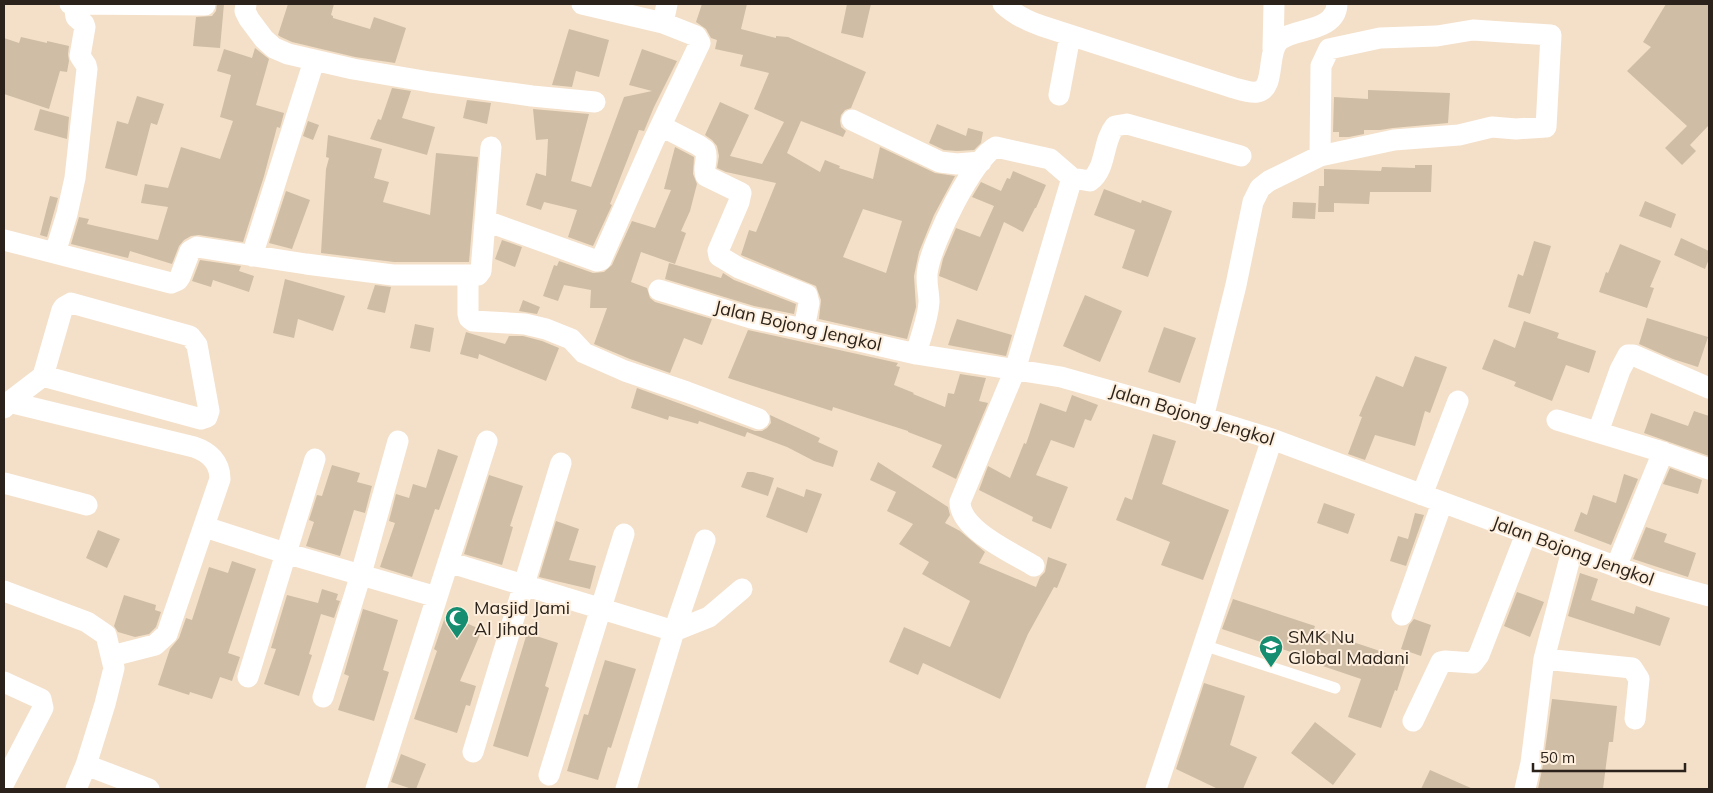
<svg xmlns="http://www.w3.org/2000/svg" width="1713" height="793" viewBox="0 0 1713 793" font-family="Mulish,sans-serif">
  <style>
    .building { fill: #cfbda6; fill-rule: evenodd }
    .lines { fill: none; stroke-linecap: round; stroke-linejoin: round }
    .lane { stroke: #fff; stroke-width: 11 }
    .street { stroke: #fff; stroke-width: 21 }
    .labels { text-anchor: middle; stroke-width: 4; stroke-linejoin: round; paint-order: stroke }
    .street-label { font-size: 18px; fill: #2b231b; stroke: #feeedc }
    .poi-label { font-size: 18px; fill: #2b231b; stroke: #feeedc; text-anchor: start }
  </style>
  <rect width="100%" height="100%" fill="#f4e0c9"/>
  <!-- building -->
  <path class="building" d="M217,4H224L220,48L193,46L196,17L212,16L216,11Z
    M288,4H334L331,15L333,16V18L370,29L374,17L406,28L395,63L355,57L292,42L281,37L278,35Z
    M702,4H747L741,29L776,38V36L788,37L866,72L851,108L845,110L841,115L840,121L841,127L846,131L843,137L801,121L787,153L820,172L825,160L840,166L839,168L873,179L880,147L935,173L955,176L934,215L919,252L914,276L916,307L907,339L819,319L821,300L816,286L741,255L749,230L756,232L776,183L726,172L717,168L719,156L717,146L712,140L705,135L720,102L749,115L730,156L762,164L784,122L754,109L769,73L740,66L743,55L715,49L717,40L711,38L706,29L696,22ZM863,209L902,221L886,273L843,257Z
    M847,4H871L863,38L841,33Z
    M1666,4H1709V125L1690,145L1696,151L1682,165L1665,148L1687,126L1627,71L1651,47L1643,42Z
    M569,29L609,40L599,77L576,71L572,87L552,85Z
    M21,37L47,43V41L69,46L68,54L69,61L67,72L60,71L49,109L4,94V38L19,43Z
    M255,48L269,59L256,105L284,113L280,128L277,127L264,176L243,242L199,235L191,236L184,240L179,246L172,264L130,251L128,258L71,244L79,217L89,219L87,224L158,240L168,207L141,203L145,184L168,188L181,147L220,159L233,121L220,117L231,75L217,71L224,49L252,58Z
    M642,49L677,61L654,107L644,131L639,130L610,204L612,205L593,246L568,237L577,210L544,202L541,210L526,205L536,173L546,176L548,139L536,140L533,109L589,114L571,181L591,187L624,97L652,91L629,85Z
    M392,88L411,91L402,118L435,127L427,155L370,139L378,119L381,120Z
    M1368,90L1450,93L1448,123L1393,128L1380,130H1364V134L1349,137H1339V132H1333L1334,97L1368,99Z
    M137,96L164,104L157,125L151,123L137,176L105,168L117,121L128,124Z
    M467,100L491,103L487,124L463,118Z
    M40,109L69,117L67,139L34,130Z
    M308,121L319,125L313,140L303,136Z
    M937,124L966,136L968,128L983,132L981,143L974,150L957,151L944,150L929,143Z
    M328,135L382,149L374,178L389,182L383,202L430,215L436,153L478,157L469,262H394L321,253L326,169L329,158L326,157Z
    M675,147L694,157L693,174L697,184L690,211L681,231L686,233L675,264L641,252L631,282L647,288L650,298L655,302L712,319L702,345L684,338L670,373L630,359L594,344L607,308H590L591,290L564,285L558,301L543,296L554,265L557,266L559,261L593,273L604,272L612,265L632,221L655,228L671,190L664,189Z
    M1415,165H1432L1431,192H1370L1369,204L1334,203V212H1318L1319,186H1324V169L1381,171L1382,167L1415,168Z
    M1013,171L1046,185L1036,208H1035L1023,232L1004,222L977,291L939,276L943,259L956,228L980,237L994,206L972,197L981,182L1001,191L1007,178L1010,179Z
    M1104,189L1141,203L1142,200L1172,211L1148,277L1122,268L1135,230L1094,215Z
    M286,191L310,200L292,249L269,243Z
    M50,196L58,198L47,237L40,235Z
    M1645,201L1676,214L1671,228L1639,216Z
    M1293,202L1316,203L1315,219L1292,218Z
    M1681,238L1709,251V259L1705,269L1674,255Z
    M502,240L522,247L515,267L495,259Z
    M1534,241L1551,246L1530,314L1508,307L1518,274L1523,276Z
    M1620,244L1661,261L1650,287L1654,288L1647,308L1599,292L1606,272L1608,273Z
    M200,260L241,266L239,271L254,276L249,292L213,280L211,287L192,281Z
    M669,263L721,278L723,273L734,280L796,304L794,314L754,306L665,279Z
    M285,279L345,296L333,331L298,319L294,338L273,333Z
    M375,285L391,287L385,313L367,309Z
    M1085,295L1122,311L1100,362L1063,346Z
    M523,300L540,307L537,314L519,311Z
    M1647,318L1708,337L1698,367L1673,359L1639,344Z
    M957,319L1012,335L1006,356L948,345Z
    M1524,321L1559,333L1557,338L1596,351L1589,373L1566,365L1552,401L1514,386L1516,382L1482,369L1494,339L1515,348Z
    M415,324L434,328L430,352L410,348Z
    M1164,327L1196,338L1180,383L1148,372Z
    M748,330L898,363L896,366L900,367L894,385L914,393L913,394L945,407L948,393L954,394L960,374L986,378L979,401L988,403L956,479L932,467L942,445L908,432V431L833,407L832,411L728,378Z
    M466,332L505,344L509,336H523L542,341L559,348L546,381L479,354L478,359L460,354Z
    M1415,356L1447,367L1430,413L1425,411L1415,446L1375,435L1365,460L1348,454L1362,417L1359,416L1376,376L1403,387Z
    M637,388L755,431H762L767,428L771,423L770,415L820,438L818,442L838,451L833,467L814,461L787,447L747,432L745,437L699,421L698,424L669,416L668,420L631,408Z
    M1072,395L1098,405L1091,421L1085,419L1074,448L1051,440L1036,475L1068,487L1051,529L1032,521L1033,517L979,490L988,466L1010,478L1024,443L1026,444L1040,403L1066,412Z
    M1694,411L1709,416V456L1644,433L1651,413L1688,426Z
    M1153,434L1176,441L1162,484L1229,510L1203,580L1161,565L1170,542L1116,520L1125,497L1132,500Z
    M438,449L458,456L439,510L435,509L412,577L380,567L395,523L389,521L396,494L409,498L413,484L426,488Z
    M878,462L948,507L950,515L945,523L960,531L985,552L979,563L1036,587L1040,577L1045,572L1048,557L1067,564L1057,588L1054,587L1028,634L1000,699L923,663L918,675L889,662L904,627L950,647L970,601L922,574L929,562L899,544L913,524L887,511L896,492L870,480Z
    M332,465L360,473L357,482L372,486L365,513L354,510L340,556L306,546L314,522L309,520L317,495L322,496Z
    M1670,468L1702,480L1698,494L1663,484Z
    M747,472H753L774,478L768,496L741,487Z
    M1624,474L1638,479L1611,545L1574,531L1581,512L1587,515L1593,495L1616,503Z
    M489,475L523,486L510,526L513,527L502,565L464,554Z
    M777,487L804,497L806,489L822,494L807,533L766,517Z
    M1324,503L1355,514L1348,534L1317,523Z
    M1415,513L1424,515L1406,566L1390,561L1398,536L1408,539Z
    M556,521L579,529L569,560L596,566L590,589L539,577Z
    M1646,527L1667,534L1664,542L1696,553L1688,577L1633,559Z
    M98,530L120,539L107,568L86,558Z
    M232,561L256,569L228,653L240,657L232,681L220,677L212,699L190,692L189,695L158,685L170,649L179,638L186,618L192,620L209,567L228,573Z
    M1580,573L1598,579L1591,600L1634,614L1636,606L1670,618L1660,646L1568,616Z
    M322,589L338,594L336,600L340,601L334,618L321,614L309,654L312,655L299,696L264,684L276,649L271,648L287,595L318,603Z
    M1517,592L1544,602L1530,637L1504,626Z
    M124,595L156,605L155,610L161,612L156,627L149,634L135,637L118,632L114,626Z
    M1233,599L1315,626L1314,629L1407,660L1397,691L1395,690L1381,728L1348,717L1361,679L1308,661L1309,658L1222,629Z
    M363,609L398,620L383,670L389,672L374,721L338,710L349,676L344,674Z
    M446,614L482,630L460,681L476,686L470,706L466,705L457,733L414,719L437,651L434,649Z
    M1414,619L1431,625L1421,656L1401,649L1409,625Z
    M527,633L558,643L545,686L549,688L528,757L493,746Z
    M605,660L636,669L611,748L608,747L598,780L567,771L584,714L588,715Z
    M1204,683L1245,696L1230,745L1257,757L1243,789H1218L1176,769Z
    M1552,699L1617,706L1613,742H1609L1603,789H1538L1543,765Z
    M1315,722L1356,754L1333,785L1291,753Z
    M401,754L426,764L416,789H412L391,782Z
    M1430,770L1473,789H1421Z"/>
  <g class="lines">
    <!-- lane -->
    <path class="lane" d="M1203,645L1335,688"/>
    <!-- street -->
    <path class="street" d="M70,4L205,5
      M246,4L245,11L249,19L264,39L274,48L288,54L353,69L430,82L532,96L595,102
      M582,4L663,23
      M1003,4C1015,15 1027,21 1042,26L1234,88C1241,90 1250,93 1257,92C1277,89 1265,49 1281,39C1298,28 1336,31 1337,4
      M1273,49L1274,4
      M1059,95L1070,36
      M852,120L940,162L957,164L981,162
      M661,126L698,145L705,150C709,159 702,168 706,176L741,193L739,202L718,251L719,256L739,268L807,295L809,303L804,329
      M486,221L597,261L601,260L653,142L700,43L696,36L663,23L667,4
      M4,240L171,283L178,280L180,277L190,251L197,247L306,264L393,275H478L481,271L491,147
      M55,253L67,214L75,178L87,69L86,65L80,56L85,27L84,24L76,17L74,4
      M252,256L314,61
      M468,275V314L469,318L473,321L525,324L546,329L571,339L584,353L625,371L687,392L759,419
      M659,290L751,318L846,338L916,354L1061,377L1182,411L1272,439L1655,581L1709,596
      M916,354C920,338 928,320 929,302C929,291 925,280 928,268C933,241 973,158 996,147L1050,159L1072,178L1090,181C1107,168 1102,142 1115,126L1127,124L1241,156
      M9,402L194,447C209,452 220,462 220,479L167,634L155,645L112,656
      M4,408L9,402L43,376L62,310L64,307L71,303L190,336L197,345L209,411L207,417L201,419L43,376
      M1203,418L1236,285L1253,202L1260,188L1269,181L1320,156L1394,140L1459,135L1492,127L1516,129L1546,127L1551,35L1473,30L1437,36L1380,38L1329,49L1321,66L1320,156
      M1557,420L1656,450L1709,469
      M1598,432L1620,370L1628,355H1633L1709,388
      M4,483L87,505
      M1422,495L1458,401
      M205,527L285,553L437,597L487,441
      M448,562L674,631L626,789
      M1034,566C1013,553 960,530 960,502L1015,370L1072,178
      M1616,567L1663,452
      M4,591L87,622L106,635L114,668L105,704L86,765L76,789
      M1402,615L1442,503
      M674,631L705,540
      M674,631L709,617L742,589
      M1544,659L1632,668L1639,679L1635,719
      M248,677L315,459
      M4,682L41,699L43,708L4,783
      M323,697L361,574L398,441
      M1413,721L1441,662L1445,661L1473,663L1479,655L1526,534
      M473,752L561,463
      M86,765L149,789
      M549,775L624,534
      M376,789L437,597
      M1156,789L1272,439
      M1525,789L1531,763L1544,659L1572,550"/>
  </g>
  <!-- icons -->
  <defs>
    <g id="mosque-pin" transform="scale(1.25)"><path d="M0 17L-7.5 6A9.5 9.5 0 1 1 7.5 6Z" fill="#158d70" stroke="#feeedc"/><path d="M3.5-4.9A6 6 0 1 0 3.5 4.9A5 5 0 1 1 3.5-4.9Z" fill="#fff"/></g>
    <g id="school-pin" transform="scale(1.25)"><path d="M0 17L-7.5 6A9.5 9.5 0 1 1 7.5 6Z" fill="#158d70" stroke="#feeedc"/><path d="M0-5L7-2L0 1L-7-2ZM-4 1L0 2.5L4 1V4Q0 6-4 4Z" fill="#fff"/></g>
  </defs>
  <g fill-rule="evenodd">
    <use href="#mosque-pin" x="457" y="618"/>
    <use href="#school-pin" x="1271" y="647"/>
  </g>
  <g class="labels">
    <!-- street labels -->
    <g class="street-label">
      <text transform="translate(798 326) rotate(13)" y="6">Jalan Bojong Jengkol</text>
      <text transform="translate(1192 415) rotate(17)" y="6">Jalan Bojong Jengkol</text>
      <text transform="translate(1573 551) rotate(20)" y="6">Jalan Bojong Jengkol</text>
    </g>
    <!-- poi labels -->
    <g class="poi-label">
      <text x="474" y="614">Masjid Jami<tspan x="474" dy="21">Al Jihad</tspan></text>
      <text x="1288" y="643">SMK Nu<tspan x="1288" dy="21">Global Madani</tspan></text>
    </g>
  </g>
  <!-- border -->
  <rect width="1713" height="793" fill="none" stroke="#2b231b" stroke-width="10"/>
  <!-- scale -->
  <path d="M1533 763v8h152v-8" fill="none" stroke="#2b231b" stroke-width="2.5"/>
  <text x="1540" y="763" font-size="15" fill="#2b231b" stroke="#feeedc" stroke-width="4" paint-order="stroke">50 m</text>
</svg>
